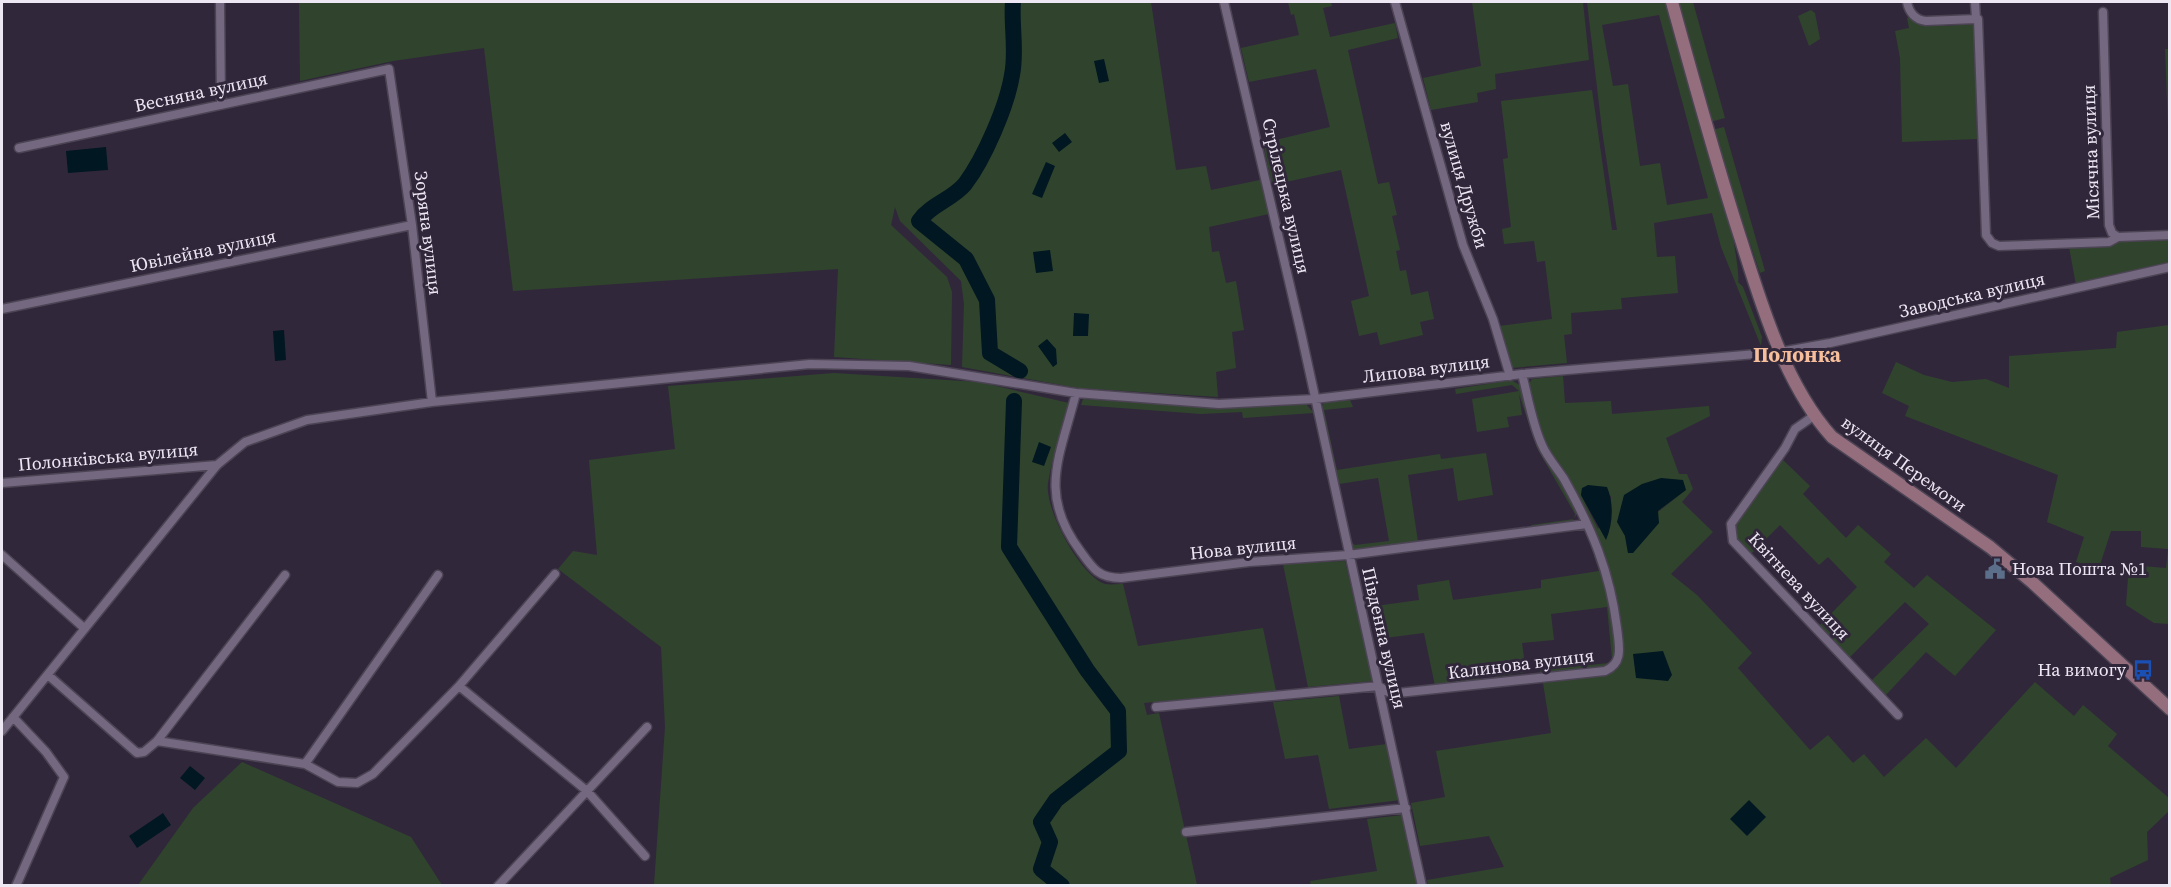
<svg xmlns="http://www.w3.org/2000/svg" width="2171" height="887" viewBox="0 0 2171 887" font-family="'Source Serif 4',serif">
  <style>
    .green { fill: #30442d; fill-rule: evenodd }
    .water { fill: #011721 }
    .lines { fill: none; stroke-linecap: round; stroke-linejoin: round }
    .river { stroke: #011721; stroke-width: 16 }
    .minor-casing { stroke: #4c4454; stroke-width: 11 }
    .secondary-casing { stroke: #4c4454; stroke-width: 15 }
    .minor { stroke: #73687f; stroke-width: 8 }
    .secondary { stroke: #956e7e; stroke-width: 12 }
    .labels { text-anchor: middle; stroke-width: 6; stroke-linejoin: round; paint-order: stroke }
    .street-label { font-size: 18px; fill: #ede7f4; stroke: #31273b }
    .poi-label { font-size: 18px; fill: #ede7f4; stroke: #31273b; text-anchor: start }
    .quarter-label { font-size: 21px; font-weight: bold; fill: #f6be9b; stroke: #31273b }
  </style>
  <rect width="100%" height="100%" fill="#31273b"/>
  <!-- green -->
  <path class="green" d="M299,2H1151L1176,170L1206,166L1211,190L1260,180L1269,214L1209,227L1212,252L1219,251L1226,283L1236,281L1244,330L1232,332L1236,368L1216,372L1218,397L1078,388L962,367L964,304L961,281L900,221L895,207L891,225L947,277L952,292L951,365L834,357L838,269L513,291L484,48L393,61L300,81Z
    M1288,2H1331L1332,6L1323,8L1330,37L1395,23L1398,38L1348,50L1378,184L1389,182L1397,215L1392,216L1400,250L1396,251L1400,271L1406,270L1411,295L1428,291L1434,319L1420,322L1423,335L1380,345L1377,332L1359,336L1351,301L1369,296L1341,170L1272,185L1263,143L1330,127L1316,69L1249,82L1241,48L1299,35L1294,14L1291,15Z
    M1472,2H1583L1589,60L1495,74L1496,89L1477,93L1478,102L1431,110L1423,78L1481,66Z
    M1587,2H1666L1731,226C1733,237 1740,277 1738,282L1743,287L1762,337L1761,346L1721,247L1712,213L1654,223L1657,257L1675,256L1678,293L1621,298L1622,309L1571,313L1572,334L1564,335L1567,363L1511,368L1499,326L1552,319L1545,261L1537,262L1534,241L1504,244L1502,229L1511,227L1503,159L1508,158L1501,101L1592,90L1612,230H1617L1602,130ZM1659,15L1708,198L1667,205L1660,163L1640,166L1628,84L1613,86L1602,25Z
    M1678,2H1693L1725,118L1710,122Z
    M1811,10L1815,13L1820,39L1809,46L1798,16Z
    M1910,17L1921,24L1945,23V26L1971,24L1974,26L1977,139L1902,142L1900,58L1895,31L1909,28L1907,18Z
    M2165,49H2169L2168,127Z
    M1724,127L1765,271L1760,273L1712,130Z
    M2169,239V264L2076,285L2069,247L2117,240Z
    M2169,325H2170L2169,624L2154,623L2126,605L2129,565L2166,568L2168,549L2141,547V531H2111L2099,568L2076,562L2084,537L2047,522L2058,475L1905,416L1909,406L1882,393L1896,362L1924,375L1952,382L1986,379L2009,388V356L2116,348L2117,332Z
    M834,373L979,382L1069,403C1062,429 1052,457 1048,483C1044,508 1080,576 1105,584C1110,585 1118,584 1123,584L1138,646L1263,628L1276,691L1144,703L1147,715L1159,713L1197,885H654L665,727L661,647L558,569L573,551L597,555L589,460L675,449L668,386Z
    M1563,376L1565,403L1611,401L1612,414L1709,406L1710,416L1666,438L1679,474H1687L1693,489L1682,502L1713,532L1671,574L1697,595L1752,653L1738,668L1810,750L1828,735L1853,763L1864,754L1884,777L1926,738L1956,768L2035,682L2074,716L2083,705L2117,734L2108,746L2169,798L2170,810L2147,832L2148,860L2110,878L2111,885L1428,886L1427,880L1504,867L1489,836L1420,846L1411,803L1445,797L1436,751L1551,733L1543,683L1605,674L1621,662L1622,648L1615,595L1604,552L1545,444L1528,386L1532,379ZM1582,488L1611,496L1610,506L1598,529L1581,495ZM1686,490L1658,512L1628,553L1625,536Z
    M1506,381H1513L1521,386L1540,446L1575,506L1577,514L1571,523L1532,528L1531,525L1574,519L1575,514L1537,448L1519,394L1522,415L1507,417L1509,427L1477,432L1472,399L1519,391L1512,385L1456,394L1455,389Z
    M1083,399L1219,408L1305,403L1314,413L1243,418L1242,412L1201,414L1081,405Z
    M1350,400L1353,407L1324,410L1337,470L1440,454L1441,459L1486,453L1493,495L1458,501L1453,468L1408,475L1418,542L1355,551L1351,549L1320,409L1324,403ZM1378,478L1389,541L1355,545L1351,542L1339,484Z
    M1782,459L1810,486L1803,494L1846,538L1858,525L1891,554L1884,562L1914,588L1927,575L1996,630L1955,676L1926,652L1885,696L1871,681L1929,624L1905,602L1849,658L1819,626L1857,587L1828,557L1819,565L1780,525L1751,554L1737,539L1735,526Z
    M1588,530C1602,571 1622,616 1615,660L1604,669L1541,675L1540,670L1609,663L1612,659L1607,607L1551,614L1554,640L1522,643L1526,672L1495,677L1493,662L1477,664L1479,679L1435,686L1424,633L1377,639L1368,607L1419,600L1417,585L1449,580L1453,600L1541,588V580L1599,571L1586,531Z
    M1345,561L1373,681L1308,687L1283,564Z
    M1339,696L1349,749L1387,744L1400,800L1329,809L1318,755L1285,759L1273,702Z
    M242,762L411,837L442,885H138L193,808Z
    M1403,815L1417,885L1311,886L1310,881L1377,871L1367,819Z"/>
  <!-- water -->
  <path class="water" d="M1104,59L1109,81L1099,83L1094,61Z
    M1065,133L1072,142L1059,152L1052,143Z
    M106,147L108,170L68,173L66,151Z
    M1046,162L1055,166L1042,198L1032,194Z
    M1050,250L1053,271L1036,273L1033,252Z
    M1074,313L1089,314L1088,336H1073Z
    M284,330L286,360L275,361L273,331Z
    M1047,339L1056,349L1057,364L1053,367L1038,346Z
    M1039,442L1051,447L1044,466L1032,462Z
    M1661,478L1683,480L1686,490L1658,511L1659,523L1633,553H1628L1625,536L1617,522L1624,495L1642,484Z
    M1588,485L1607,487C1614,503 1613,524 1606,540L1581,495L1582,488Z
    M1663,651L1672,675L1668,681L1636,678L1633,654Z
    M190,766L205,778L195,790L180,778Z
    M1749,800L1766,817L1747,836L1730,819Z
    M163,813L171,825L137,848L129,836Z"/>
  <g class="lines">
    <!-- river -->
    <path class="river" d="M1013,2C1011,25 1017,51 1012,75C1007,106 984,159 965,184C953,199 931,204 919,221L966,259L987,300L990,353L1020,371
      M1014,401L1009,547L1087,670L1118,711L1119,751L1056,800L1041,822L1050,842L1041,869L1062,886"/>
    <!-- minor casing -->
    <g class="minor-casing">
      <path id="minor" d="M220,2L221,105
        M1224,2L1301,333L1422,886
        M1395,2L1463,245L1493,319L1510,376
        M1907,2C1909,12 1915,20 1926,21L1976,19L1975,2
        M2103,12L2109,225L2112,233L2118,237L2170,235
        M1978,19L1986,235L1992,243L1999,246L2109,242L2118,237
        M19,148L389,69L412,225L432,402
        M2,309L412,225
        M1076,393C1060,457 1037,494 1081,552C1093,569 1099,578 1121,578L1249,562L1348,555L1587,524
        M1815,415L1795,429L1785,448L1731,524L1733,541L1898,715
        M2,483L217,465
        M2,555L84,628
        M48,675L137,753L144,752L157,741L305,764L338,782L357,783L373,774L459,686L555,574
        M459,686L587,791L645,856
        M1156,707L1379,686L1388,692L1398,693L1605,671C1624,663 1619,646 1617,628C1610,572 1592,529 1564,479C1557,468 1547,457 1542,445C1532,423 1528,397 1522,374
        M13,717L46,752L64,777L16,886
        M2,731L217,465L245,442L307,420L432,402L810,364L909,366L1076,393L1219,404L1315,399L1522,374L1780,352L1830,343L2170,267
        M157,741L285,575
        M305,764L438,575
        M1186,832L1406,808
        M498,886L647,727"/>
    </g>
    <!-- secondary casing -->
    <g class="secondary-casing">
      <path id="secondary" d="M1672,2C1694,82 1716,163 1742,243C1762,307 1786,386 1832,437L1990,547L2033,583L2170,709"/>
    </g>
    <!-- minor -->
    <use href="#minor" class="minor"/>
    <!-- secondary -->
    <use href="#secondary" class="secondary"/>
  </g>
  <!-- icons -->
  <defs>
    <g id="civic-bare" transform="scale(1.62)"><path d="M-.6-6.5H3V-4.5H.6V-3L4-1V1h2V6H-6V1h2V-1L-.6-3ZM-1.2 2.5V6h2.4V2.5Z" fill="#5c6f8a" stroke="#31273b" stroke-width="2.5" paint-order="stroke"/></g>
    <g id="bus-bare" transform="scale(1.62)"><path d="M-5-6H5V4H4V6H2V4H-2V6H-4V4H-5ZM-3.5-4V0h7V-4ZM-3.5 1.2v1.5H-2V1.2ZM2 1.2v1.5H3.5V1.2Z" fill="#1a4fb4" stroke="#31273b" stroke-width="2.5" paint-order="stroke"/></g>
  </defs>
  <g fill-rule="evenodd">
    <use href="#civic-bare" x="1995" y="569"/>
    <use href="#bus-bare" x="2143" y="670"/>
  </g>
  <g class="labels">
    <!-- street labels -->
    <g class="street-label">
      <text transform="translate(201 92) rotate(-12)" y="6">Весняна вулиця</text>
      <text transform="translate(2091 152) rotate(-92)" y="6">Місячна вулиця</text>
      <text transform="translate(1464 185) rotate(74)" y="6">вулиця Дружби</text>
      <text transform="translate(1286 196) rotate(77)" y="6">Стрілецька вулиця</text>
      <text transform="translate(428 233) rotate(83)" y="6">Зоряна вулиця</text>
      <text transform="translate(203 251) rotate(-12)" y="6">Ювілейна вулиця</text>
      <text transform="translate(1972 295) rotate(-13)" y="6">Заводська вулиця</text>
      <text transform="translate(1426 369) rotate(-7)" y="6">Липова вулиця</text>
      <text transform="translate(108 457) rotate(-5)" y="6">Полонківська вулиця</text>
      <text transform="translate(1904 464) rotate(36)" y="6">вулиця Перемоги</text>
      <text transform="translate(1243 548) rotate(-6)" y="6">Нова вулиця</text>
      <text transform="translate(1799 586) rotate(47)" y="6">Квітнева вулиця</text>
      <text transform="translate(1384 638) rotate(77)" y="6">Південна вулиця</text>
      <text transform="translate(1521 664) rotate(-7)" y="6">Калинова вулиця</text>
    </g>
    <!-- poi labels -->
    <g class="poi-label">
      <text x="2012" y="575">Нова Пошта №1</text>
      <text x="2126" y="676" text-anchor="end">На вимогу</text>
    </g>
    <!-- quarter labels -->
    <g class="quarter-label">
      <text x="1797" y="362">Полонка</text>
    </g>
  </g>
  <!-- border -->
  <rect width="2171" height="887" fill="none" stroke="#ede7f4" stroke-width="6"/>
</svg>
